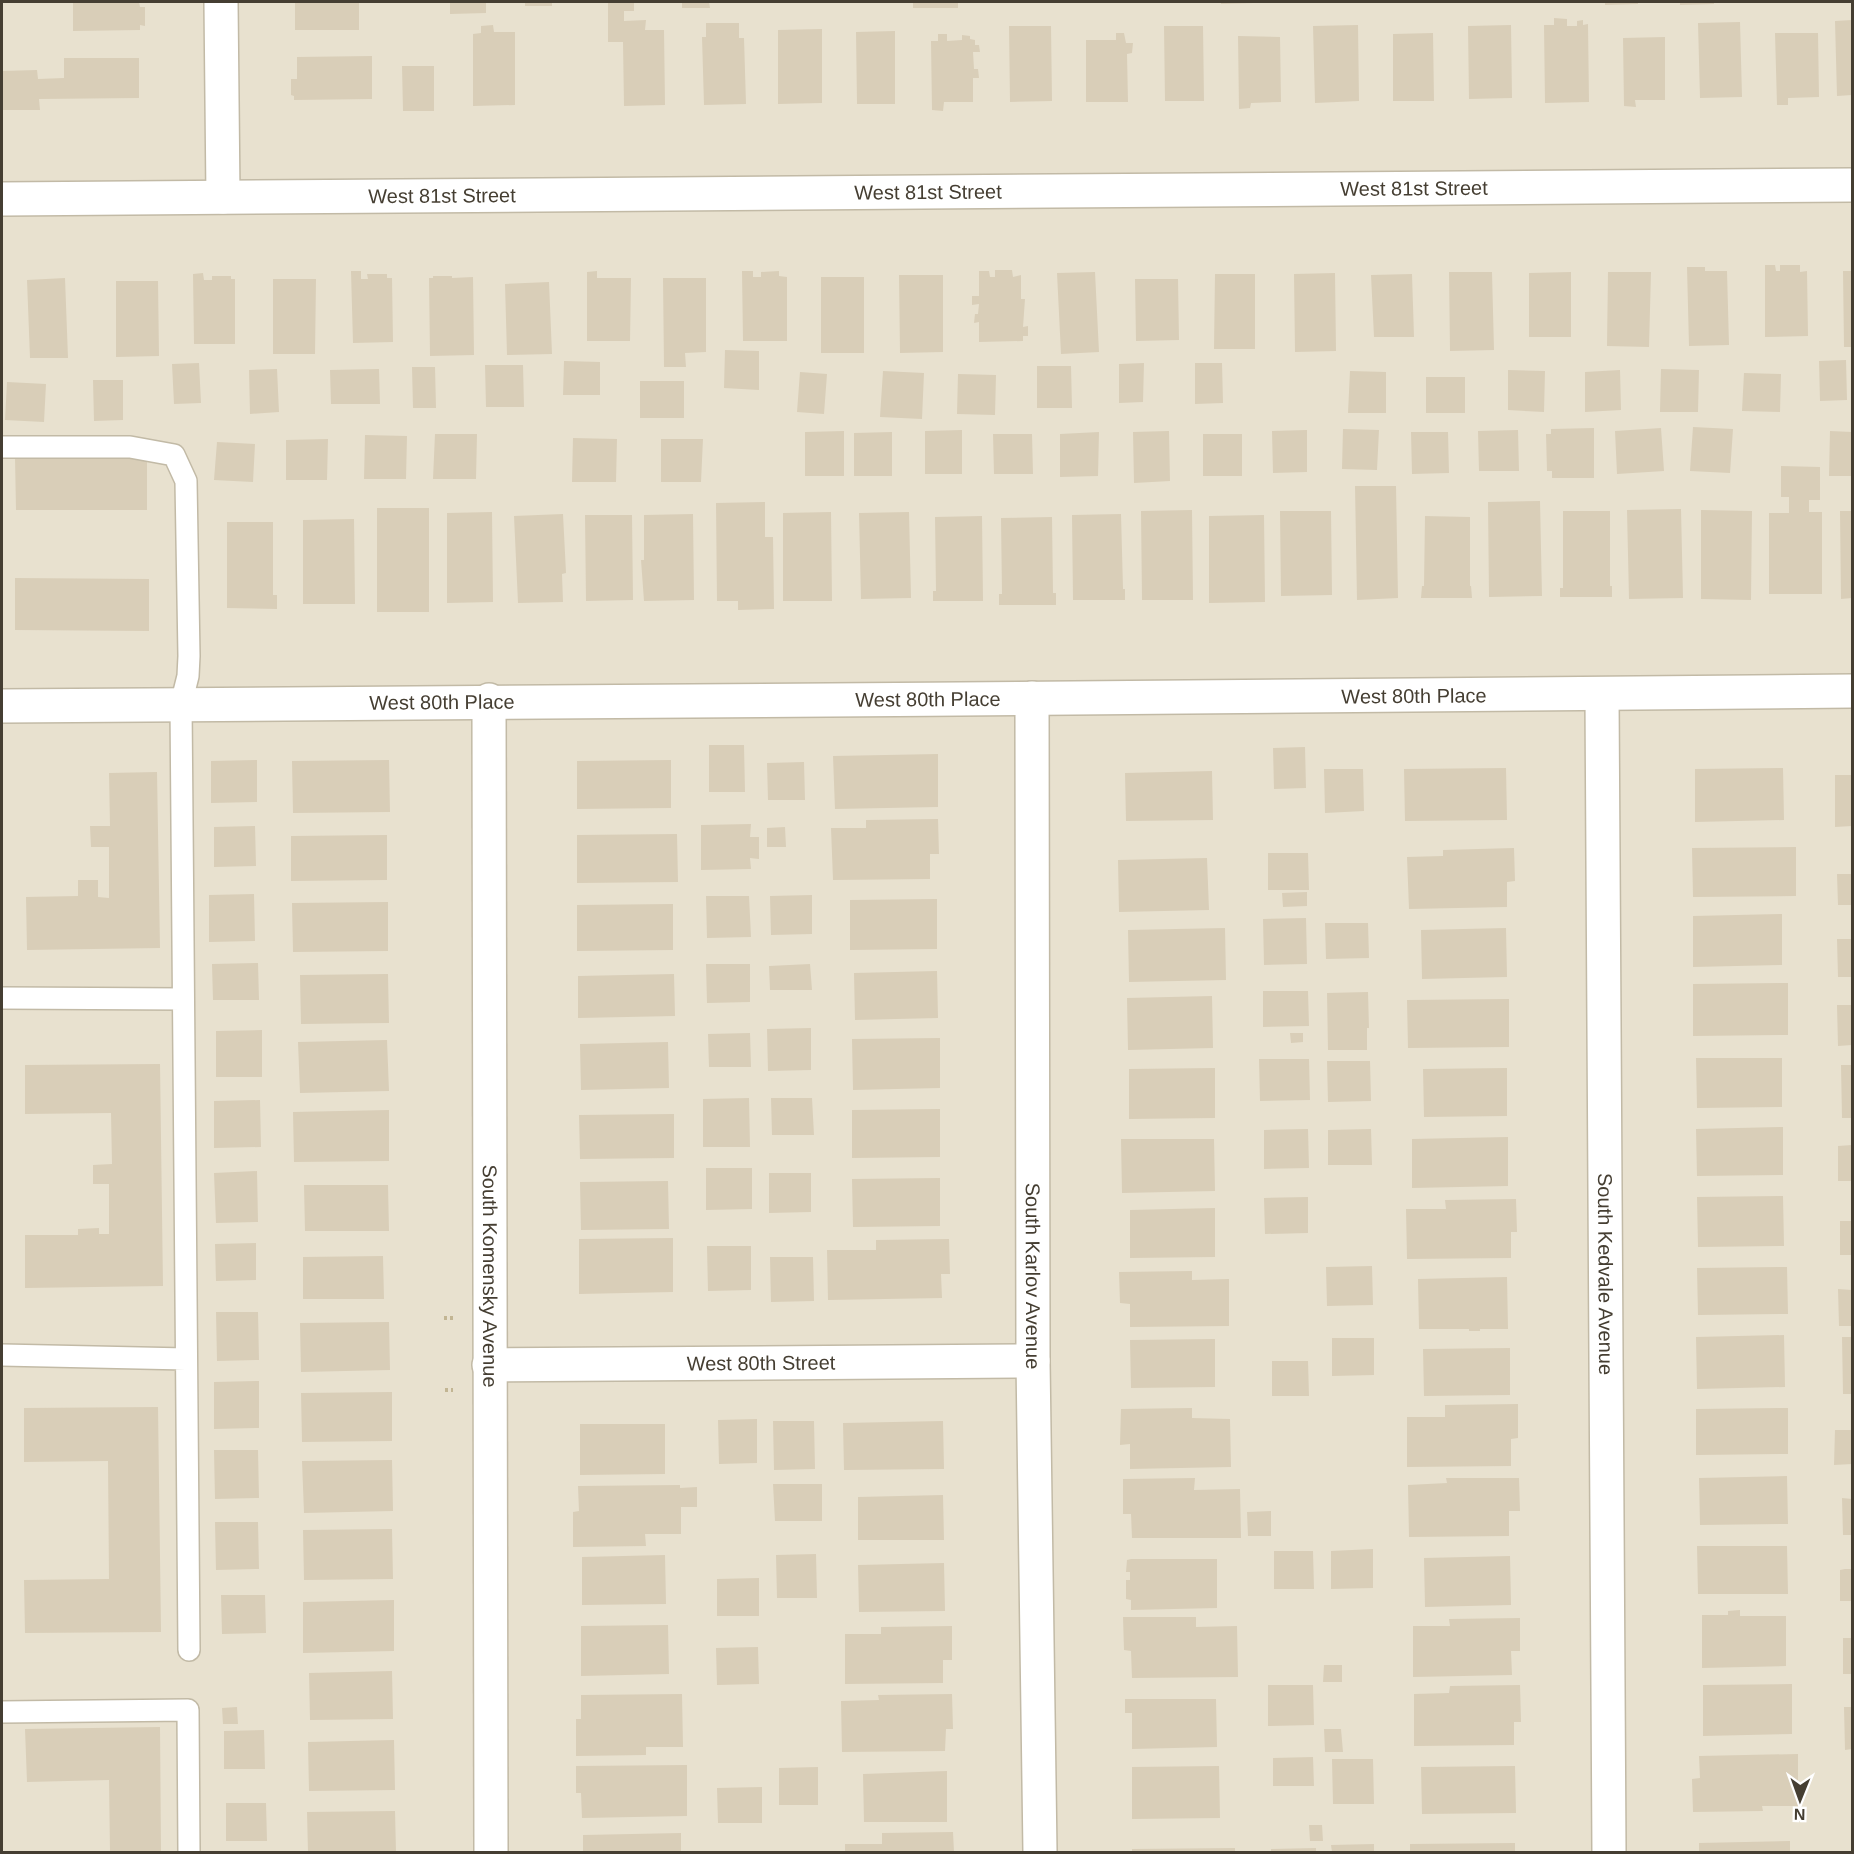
<svg xmlns="http://www.w3.org/2000/svg" width="1854" height="1854" viewBox="0 0 1854 1854" font-family="Helvetica,sans-serif">
  <style>
    .residential { fill: #e8e1cf }
    .building { fill: #d9ceb8 }
    .lines { fill: none; stroke-linecap: round; stroke-linejoin: round }
    .lane-casing { stroke: #c2baa6; stroke-width: 24 }
    .street-casing { stroke: #c2baa6; stroke-width: 36 }
    .path { stroke: #c2b593; stroke-width: 4; stroke-dasharray: 3 3; stroke-linecap: butt }
    .lane { stroke: #fff; stroke-width: 21 }
    .street { stroke: #fff; stroke-width: 33 }
    .labels { text-anchor: middle; stroke-width: 4.5; stroke-linejoin: round; paint-order: stroke }
    .street-label { font-size: 20px; fill: #453e32; stroke: #fff }
  </style>
  <rect width="100%" height="100%" fill="#f3efe1"/>
  <!-- residential -->
  <path class="residential" d="M2,2H1852V1852H2Z"/>
  <!-- building -->
  <path class="building" d="M73,2H139L140,7H145V26L140,25V30L73,31Z
    M295,2H359V30H295Z
    M450,2H486V13L450,14Z
    M525,2H552V6H525Z
    M608,2H634V11H624V21L646,20L645,30H664L665,105L624,106L623,42H608Z
    M682,2H709L710,8H682Z
    M913,2H958V8H913Z
    M1221,2H1254V3L1221,4Z
    M1605,2H1638V4L1605,5Z
    M1680,2H1714V4L1680,5Z
    M1554,18L1567,19V26H1577V21L1583,20V25L1588,24L1589,102L1545,103L1544,25H1554Z
    M1852,20V95L1837,96L1835,21Z
    M1740,22L1742,97L1700,98L1698,23Z
    M706,23H739V38H744L746,104L704,105L702,37H706Z
    M493,25L494,32H515V105L473,106V34L481,33V26Z
    M1358,25L1359,101L1315,103L1313,26Z
    M1511,25L1512,98L1469,99L1468,26Z
    M1009,26H1051L1052,101L1010,102Z
    M1164,26H1203L1204,101H1165Z
    M822,29V103L778,104V30Z
    M895,31V104H857L856,32Z
    M1116,33H1124L1126,43H1133L1132,53L1127,54L1128,102H1086V40H1116Z
    M1433,33L1434,101H1393V34Z
    M1775,33H1818L1819,97L1788,98V105H1777Z
    M938,34H947V41L962,40V35L970,36V39L975,40V45H979L980,52H973L974,69H978L979,78H973V102H944L943,111L932,110L931,41H938Z
    M1238,36L1280,37L1281,102L1251,103L1250,108L1239,109Z
    M1665,37V100H1635L1636,107L1624,106L1623,38Z
    M372,56V99L294,100V96L291,95V79H297V57Z
    M64,58H139V98L39,99L40,110H2V71L37,70L38,79L64,78Z
    M402,66H434V111H403Z
    M1765,265H1775L1776,271H1780V265H1800V272L1807,271L1808,336L1765,337Z
    M1687,267H1705V271H1727L1729,345L1689,346Z
    M995,270H1012L1013,277L1021,275V299H1025L1023,327L1028,326V336H1023V341L979,342V322L974,323L975,314H978L979,304L972,305V296H979V271H989L990,277H995Z
    M351,271H361V279H368L367,274H387V278H392L393,342L353,343Z
    M597,271V278H631L630,341H587V272Z
    M742,271H753V277H761V272L779,271V276L787,277V341H743Z
    M1843,271H1852V347H1844Z
    M1095,272L1099,352L1061,354L1057,273Z
    M1449,272H1492L1494,350L1450,351Z
    M1571,272V337H1529V273Z
    M1608,272H1651L1649,347L1607,346Z
    M203,273L204,280H212V276H231V279H235V344H194L193,274Z
    M1335,273L1336,351L1295,352L1294,274Z
    M1215,274H1255V349H1214Z
    M1412,274L1414,337H1374L1371,275Z
    M899,275H943V352L900,353Z
    M433,276H452V278L473,277L474,355L430,356L429,278H433Z
    M821,277H864V353H821Z
    M65,278L68,358H30L27,280Z
    M663,278H706V352L685,353L686,367H664Z
    M273,279H316L315,354H273Z
    M1135,279H1178L1179,340L1136,341Z
    M116,281H158L159,356L116,357Z
    M549,282L552,354L507,355L505,284Z
    M725,350L759,351V390L724,388Z
    M1846,360L1847,400L1820,401L1819,361Z
    M564,361L600,362V395H563Z
    M199,363L201,403L174,404L172,364Z
    M1144,363L1143,402L1119,403V364Z
    M1195,363H1222L1223,403L1195,404Z
    M485,365H523L524,407H486Z
    M1037,366H1071L1072,408H1037Z
    M412,367H435L436,408H413Z
    M277,369L279,412L250,414L249,370Z
    M379,369L380,404H331L330,370Z
    M1661,369L1699,370L1698,412H1660Z
    M1508,370L1545,371L1544,412L1508,410Z
    M1620,370L1621,410L1585,412V372Z
    M883,371L924,373L922,419L880,417Z
    M1350,371L1386,372V413H1348Z
    M800,372L827,374L824,414L797,412Z
    M1744,373L1781,374L1780,412L1742,411Z
    M958,374L996,375L995,415L957,414Z
    M1426,377H1465V413H1426Z
    M93,380H123V420L94,421Z
    M640,381H684V418H640Z
    M7,382L46,384L44,422L5,420Z
    M1693,427L1733,429L1730,473L1690,471Z
    M1594,428V478H1552V471H1547L1546,434H1551V429Z
    M1661,428L1664,471L1617,474L1615,431Z
    M1343,429L1379,430L1377,470L1342,469Z
    M962,430V474H925V431Z
    M1307,430V472L1273,473L1272,431Z
    M1518,430L1519,471H1479L1478,431Z
    M844,431V476H805V432Z
    M1169,431L1170,481L1134,483L1133,432Z
    M1830,431L1852,432V476H1829Z
    M892,432V476H854V433Z
    M1099,432L1098,476L1060,477V434Z
    M1411,432H1448L1449,473L1412,474Z
    M435,434H477L476,479H433Z
    M993,434H1032L1033,474H994Z
    M1203,434H1242V476H1203Z
    M365,435L407,436L406,479H364Z
    M573,438L617,439L616,482H572Z
    M328,439L327,480H286V440Z
    M661,439H703L701,482H661Z
    M217,442L255,444L253,482L214,480Z
    M15,457H147V510H16Z
    M1781,466L1820,467V500H1809V512H1822V594H1769V513H1789V497H1781Z
    M1355,486H1396L1398,598L1357,600Z
    M1540,501L1542,596L1489,597L1488,502Z
    M765,502V537H773L774,609L738,610V601H717L716,503Z
    M377,508H429V612H377Z
    M1681,509L1683,598L1629,599L1627,510Z
    M1192,510L1193,600H1142L1141,511Z
    M1701,510L1752,511L1751,600L1701,599Z
    M1280,511H1331L1332,595L1281,596Z
    M1563,511H1610V586H1612V597H1560V588H1563Z
    M1840,511H1852V598L1841,599Z
    M492,512L493,602L447,603V513Z
    M831,512L832,601H783V513Z
    M909,512L911,598L861,599L859,513Z
    M563,514L566,573L562,574L563,602L518,603L514,516Z
    M693,514L694,600L644,601L641,560H644V515Z
    M1121,514L1123,589H1125V600H1073L1072,515Z
    M585,515H632L633,600L586,601Z
    M1264,515L1265,602L1209,603V516Z
    M982,516L983,601H933V591H936L935,517Z
    M1425,516L1470,517V586H1471L1472,598H1421L1422,586H1424Z
    M1052,517L1053,593H1056V605H999V594H1002L1001,518Z
    M354,519L355,604H303V520Z
    M227,522H273V595H277V609L227,608Z
    M15,578L149,579V631L15,630Z
    M709,745H744L745,792H709Z
    M1305,747L1306,788L1274,789L1273,748Z
    M938,754V807L835,809L833,756Z
    M257,760V802L211,803V761Z
    M389,760L390,812L293,813L292,761Z
    M671,760V808L577,809V761Z
    M804,762L805,800H768L767,763Z
    M1506,768L1507,820L1405,821L1404,769Z
    M1783,768L1784,820L1695,822V769Z
    M1324,769H1363L1364,811L1325,813Z
    M1212,771L1213,820L1126,821L1125,773Z
    M157,772L160,948L27,950L26,897L78,896V880H98V897L109,898V847H91L90,826H110L109,773Z
    M1835,775H1852V826L1835,827Z
    M938,819L939,854H930V879L833,880L831,828H866V820Z
    M751,824L750,837H759V859L750,858L751,869L701,870V825Z
    M255,826L256,866L214,867V827Z
    M785,827L786,847H767V828Z
    M677,834L678,882L577,883V835Z
    M387,835V880L291,881V836Z
    M1796,847V896L1693,897L1692,848Z
    M1514,848L1515,881L1507,882V907L1409,909L1407,857L1443,856V850Z
    M1268,853H1308L1309,890H1268Z
    M1207,858L1209,910L1119,912L1118,860Z
    M1837,874H1852V905H1838Z
    M1307,892V906L1283,907L1282,893Z
    M254,894L255,941L209,942V895Z
    M812,895V934L771,935L770,896Z
    M706,896H749L751,937L707,938Z
    M937,899V949L850,950V900Z
    M388,902V951L293,952L292,903Z
    M673,904V950L577,951V905Z
    M1782,914V965L1693,967V916Z
    M1306,918L1307,964L1264,965L1263,919Z
    M1325,923H1368L1369,958L1326,959Z
    M1225,928L1226,980L1129,982L1128,930Z
    M1506,928L1507,977L1422,979L1421,930Z
    M1837,939H1852V977H1838Z
    M258,963L259,1000H213L212,964Z
    M706,964H750V1002L707,1003Z
    M810,964L812,990H770L769,966Z
    M937,971L938,1018L855,1020L854,973Z
    M388,974L389,1023L301,1024L300,975Z
    M674,974L675,1016L578,1018V976Z
    M1788,983V1035L1693,1036V984Z
    M1263,991H1308L1309,1026L1263,1027Z
    M1368,992L1369,1028H1367V1050H1328L1327,993Z
    M1212,996L1213,1048L1128,1050L1127,998Z
    M1509,999V1047L1408,1048L1407,1000Z
    M1837,1005H1852V1045L1838,1046Z
    M811,1028V1070L768,1071L767,1029Z
    M262,1030V1077H216V1031Z
    M750,1033L751,1067H709L708,1034Z
    M1290,1033H1303V1042L1291,1043Z
    M940,1038V1088L853,1090L852,1039Z
    M387,1040L389,1091L300,1093L298,1042Z
    M668,1042L669,1088L581,1090L580,1044Z
    M1696,1058H1782V1107L1697,1108Z
    M1259,1059H1309L1310,1100L1260,1101Z
    M1327,1061H1370L1371,1101L1328,1102Z
    M160,1064L163,1286L25,1288V1235H78V1229L99,1228V1234H109V1184H93V1165L112,1164L111,1113L25,1114V1065Z
    M1841,1065H1852V1118H1842Z
    M1215,1068V1118L1129,1119V1069Z
    M1507,1068V1116L1424,1117L1423,1069Z
    M749,1098L750,1147H703V1099Z
    M771,1098H812L814,1135H772Z
    M260,1100L261,1147L214,1148V1101Z
    M940,1109V1157L852,1158V1110Z
    M389,1110V1161L294,1162L293,1112Z
    M674,1114V1158L580,1159L579,1115Z
    M1783,1127V1175L1697,1176L1696,1129Z
    M1308,1129L1309,1168L1264,1169V1130Z
    M1371,1129L1372,1165H1328V1130Z
    M1508,1137V1186L1412,1188V1139Z
    M1121,1139H1214L1215,1191L1122,1193Z
    M1852,1145V1181H1838V1146Z
    M706,1168H752V1209L706,1210Z
    M257,1171L258,1222L216,1223L214,1173Z
    M769,1173H811V1212L769,1213Z
    M940,1178V1226L853,1227L852,1179Z
    M668,1181L669,1229L581,1230L580,1182Z
    M304,1185H388L389,1231H305Z
    M1783,1196L1784,1246L1698,1247L1697,1197Z
    M1308,1197V1233L1265,1234L1264,1198Z
    M1516,1199L1517,1232H1511V1258L1407,1259L1406,1209H1446L1445,1200Z
    M1215,1208V1257L1130,1258V1210Z
    M1840,1221H1852V1255H1840Z
    M673,1238V1292L579,1294V1239Z
    M949,1239L950,1274H941L942,1298L828,1300L827,1250H876V1240Z
    M256,1243V1280L216,1281L215,1244Z
    M707,1246H751V1290L708,1291Z
    M383,1256L384,1299H303V1257Z
    M770,1257H813L814,1301L771,1302Z
    M1372,1266L1373,1305L1327,1306L1326,1267Z
    M1787,1267L1788,1314L1698,1315L1697,1268Z
    M1192,1271V1280L1229,1279V1326L1130,1327V1304L1120,1303L1119,1272Z
    M1507,1277L1508,1329H1480V1331H1469V1329H1419L1418,1279Z
    M1838,1289L1852,1290V1326H1839Z
    M216,1312H258L259,1360L217,1361Z
    M389,1322L390,1370L301,1372L300,1323Z
    M1784,1335L1785,1387L1697,1389L1696,1337Z
    M1842,1337H1852V1394H1843Z
    M1332,1338H1374V1375L1332,1376Z
    M1215,1339V1387L1131,1388L1130,1340Z
    M1510,1348V1395L1424,1396L1423,1349Z
    M1272,1361H1308L1309,1396H1272Z
    M259,1381V1428L214,1429V1382Z
    M392,1392V1441L302,1442L301,1393Z
    M1518,1404V1438L1511,1439V1466L1407,1467V1417H1445V1405Z
    M158,1407L161,1632L25,1633L24,1580L109,1579L108,1461L24,1462V1408Z
    M1192,1408V1418L1230,1419L1231,1467L1130,1469V1444L1120,1445L1121,1409Z
    M1788,1408V1454L1696,1455V1409Z
    M757,1419V1463L719,1464L718,1420Z
    M773,1421H814L815,1469L774,1470Z
    M943,1421L944,1469L844,1470L843,1423Z
    M580,1424H665V1474L580,1475Z
    M1835,1430H1852V1464L1834,1465Z
    M214,1450H258L259,1498L215,1499Z
    M392,1460L393,1511L304,1513L302,1461Z
    M1787,1476L1788,1524L1700,1525L1699,1478Z
    M1195,1478L1194,1490L1240,1489L1241,1538H1132L1131,1514H1123V1479Z
    M1446,1478H1519L1520,1511H1509V1536L1409,1537L1408,1485L1447,1483Z
    M773,1484H822V1521H775Z
    M680,1485V1488L697,1487V1507H681V1534H645L646,1546L573,1547V1512L579,1511L578,1486Z
    M943,1495L944,1540H858V1497Z
    M1842,1498L1852,1499V1535H1843Z
    M1271,1511V1536H1248L1247,1512Z
    M215,1522H258L259,1569L216,1570Z
    M392,1529L393,1579L304,1580L303,1530Z
    M1697,1546H1787L1788,1594H1698Z
    M1373,1549V1588L1331,1589V1551Z
    M1274,1551H1313L1314,1589H1274Z
    M816,1554L817,1598H777L776,1555Z
    M665,1555L666,1604L582,1605V1557Z
    M1510,1556L1511,1605L1425,1607L1424,1558Z
    M1131,1559H1217V1608L1131,1610V1600L1126,1599V1580H1130V1572H1126L1127,1560Z
    M944,1563L945,1611L859,1612L858,1565Z
    M1845,1569H1852V1601H1840V1570Z
    M759,1578V1616H717V1579Z
    M221,1595H265L266,1633L222,1634Z
    M394,1600V1651L303,1653V1602Z
    M1740,1610V1616H1786V1666L1702,1668V1615H1728V1611Z
    M1123,1617H1196V1627L1237,1626L1238,1677L1132,1678L1131,1651L1124,1650Z
    M1520,1618V1651H1511L1512,1675L1413,1677V1626H1450L1449,1619Z
    M668,1625L669,1674L581,1676V1626Z
    M952,1626V1660H943V1683L845,1684V1634H881V1627Z
    M1843,1638H1852V1674H1843Z
    M758,1647L759,1684L717,1685L716,1648Z
    M1324,1665H1342V1682H1323Z
    M392,1671L393,1719L310,1720L309,1673Z
    M1792,1684V1734L1703,1736V1685Z
    M1268,1685H1313L1314,1725L1268,1726Z
    M1520,1685L1521,1722H1514V1745L1414,1746V1694L1449,1693L1450,1686Z
    M682,1694L683,1747H646V1755L576,1756V1719H581V1695Z
    M952,1694L953,1729H946L945,1751L842,1752L841,1701L879,1700L878,1695Z
    M1125,1699H1216L1217,1747L1132,1749V1713H1125Z
    M237,1707L238,1724H223L222,1708Z
    M1844,1707H1852V1749L1845,1750Z
    M160,1727L161,1852H110L109,1780L27,1782L25,1729Z
    M1324,1729H1341L1343,1752H1325Z
    M264,1730L265,1769H224V1731Z
    M394,1740L395,1790L309,1791L308,1742Z
    M1798,1754V1806H1762L1763,1811L1693,1812L1692,1779L1700,1778L1699,1756Z
    M1313,1757L1314,1786H1273V1758Z
    M1332,1759H1373L1374,1804H1333Z
    M687,1765V1816L582,1818L581,1793H576V1766Z
    M1219,1766L1220,1818L1132,1819V1767Z
    M1515,1766L1516,1813L1422,1814L1421,1767Z
    M818,1767V1805H779V1768Z
    M947,1771V1822H864L863,1774Z
    M762,1787V1823H718L717,1788Z
    M226,1803H266L267,1841H226Z
    M395,1811L396,1852H308L307,1812Z
    M1309,1825H1322L1323,1841H1310Z
    M953,1832L954,1852H845V1844H882V1833Z
    M681,1833V1852H583V1835Z
    M1790,1841V1852H1699V1843Z
    M1515,1843V1852H1410V1844Z
    M1374,1844V1852H1332L1331,1845Z
    M1235,1848V1852H1132V1849Z
    M1316,1848V1852H1271V1849Z"/>
  <g class="lines">
    <!-- lane casing -->
    <g class="lane-casing">
      <path id="lane" d="M2,447H130L174,455L186,481L189,656L188,676L181,704L189,1650
        M2,998L183,999
        M2,1355L186,1359
        M2,1712L188,1710L189,1852"/>
    </g>
    <!-- street casing -->
    <g class="street-casing">
      <g id="street">
        <path d="M221,2L223,197"/>
        <path id="s1" d="M2,199L1852,185"/>
        <path id="s2" d="M1602,695L1609,1852"/>
        <path id="s3" d="M1032,698L1033,1361L1040,1852"/>
        <path id="s4" d="M489,700L491,1852"/>
        <path id="s5" d="M2,706C618,699 1236,700 1852,691"/>
        <path id="s6" d="M489,1365L1033,1361"/>
      </g>
    </g>
    <!-- path -->
    <path class="path" d="M444,1318H455
      M445,1390H453"/>
    <!-- lane -->
    <use href="#lane" class="lane"/>
    <!-- street -->
    <use href="#street" class="street"/>
  </g>
  <g class="labels">
    <!-- street labels -->
    <g class="street-label">
      <text dy="7" stroke="none"><textPath href="#s1" startOffset="1412">West 81st Street</textPath></text>
      <text dy="7" stroke="none"><textPath href="#s1" startOffset="926">West 81st Street</textPath></text>
      <text dy="7" stroke="none"><textPath href="#s1" startOffset="440">West 81st Street</textPath></text>
      <text dy="7" stroke="none"><textPath href="#s5" startOffset="1412">West 80th Place</textPath></text>
      <text dy="7" stroke="none"><textPath href="#s5" startOffset="926">West 80th Place</textPath></text>
      <text dy="7" stroke="none"><textPath href="#s5" startOffset="440">West 80th Place</textPath></text>
      <text dy="7" stroke="none"><textPath href="#s2" startOffset="579">South Kedvale Avenue</textPath></text>
      <text dy="7" stroke="none"><textPath href="#s3" startOffset="578">South Karlov Avenue</textPath></text>
      <text dy="7" stroke="none"><textPath href="#s4" startOffset="576">South Komensky Avenue</textPath></text>
      <text dy="7" stroke="none"><textPath href="#s6" startOffset="272">West 80th Street</textPath></text>
    </g>
  </g>
  <!-- border -->
  <rect width="1854" height="1854" fill="none" stroke="#453e32" stroke-width="6"/>
  <!-- north arrow -->
  <g transform="translate(1800 1800) rotate(181)" stroke="#ffffff" stroke-width="4.5" paint-order="stroke">
  <path d="M0-4.5L10 22L0 15L-10 22Z" fill="#453e32"/>
  <text y="-9" font-size="16" font-weight="bold" text-anchor="middle" fill="#453e32">N</text>
  </g>
</svg>
